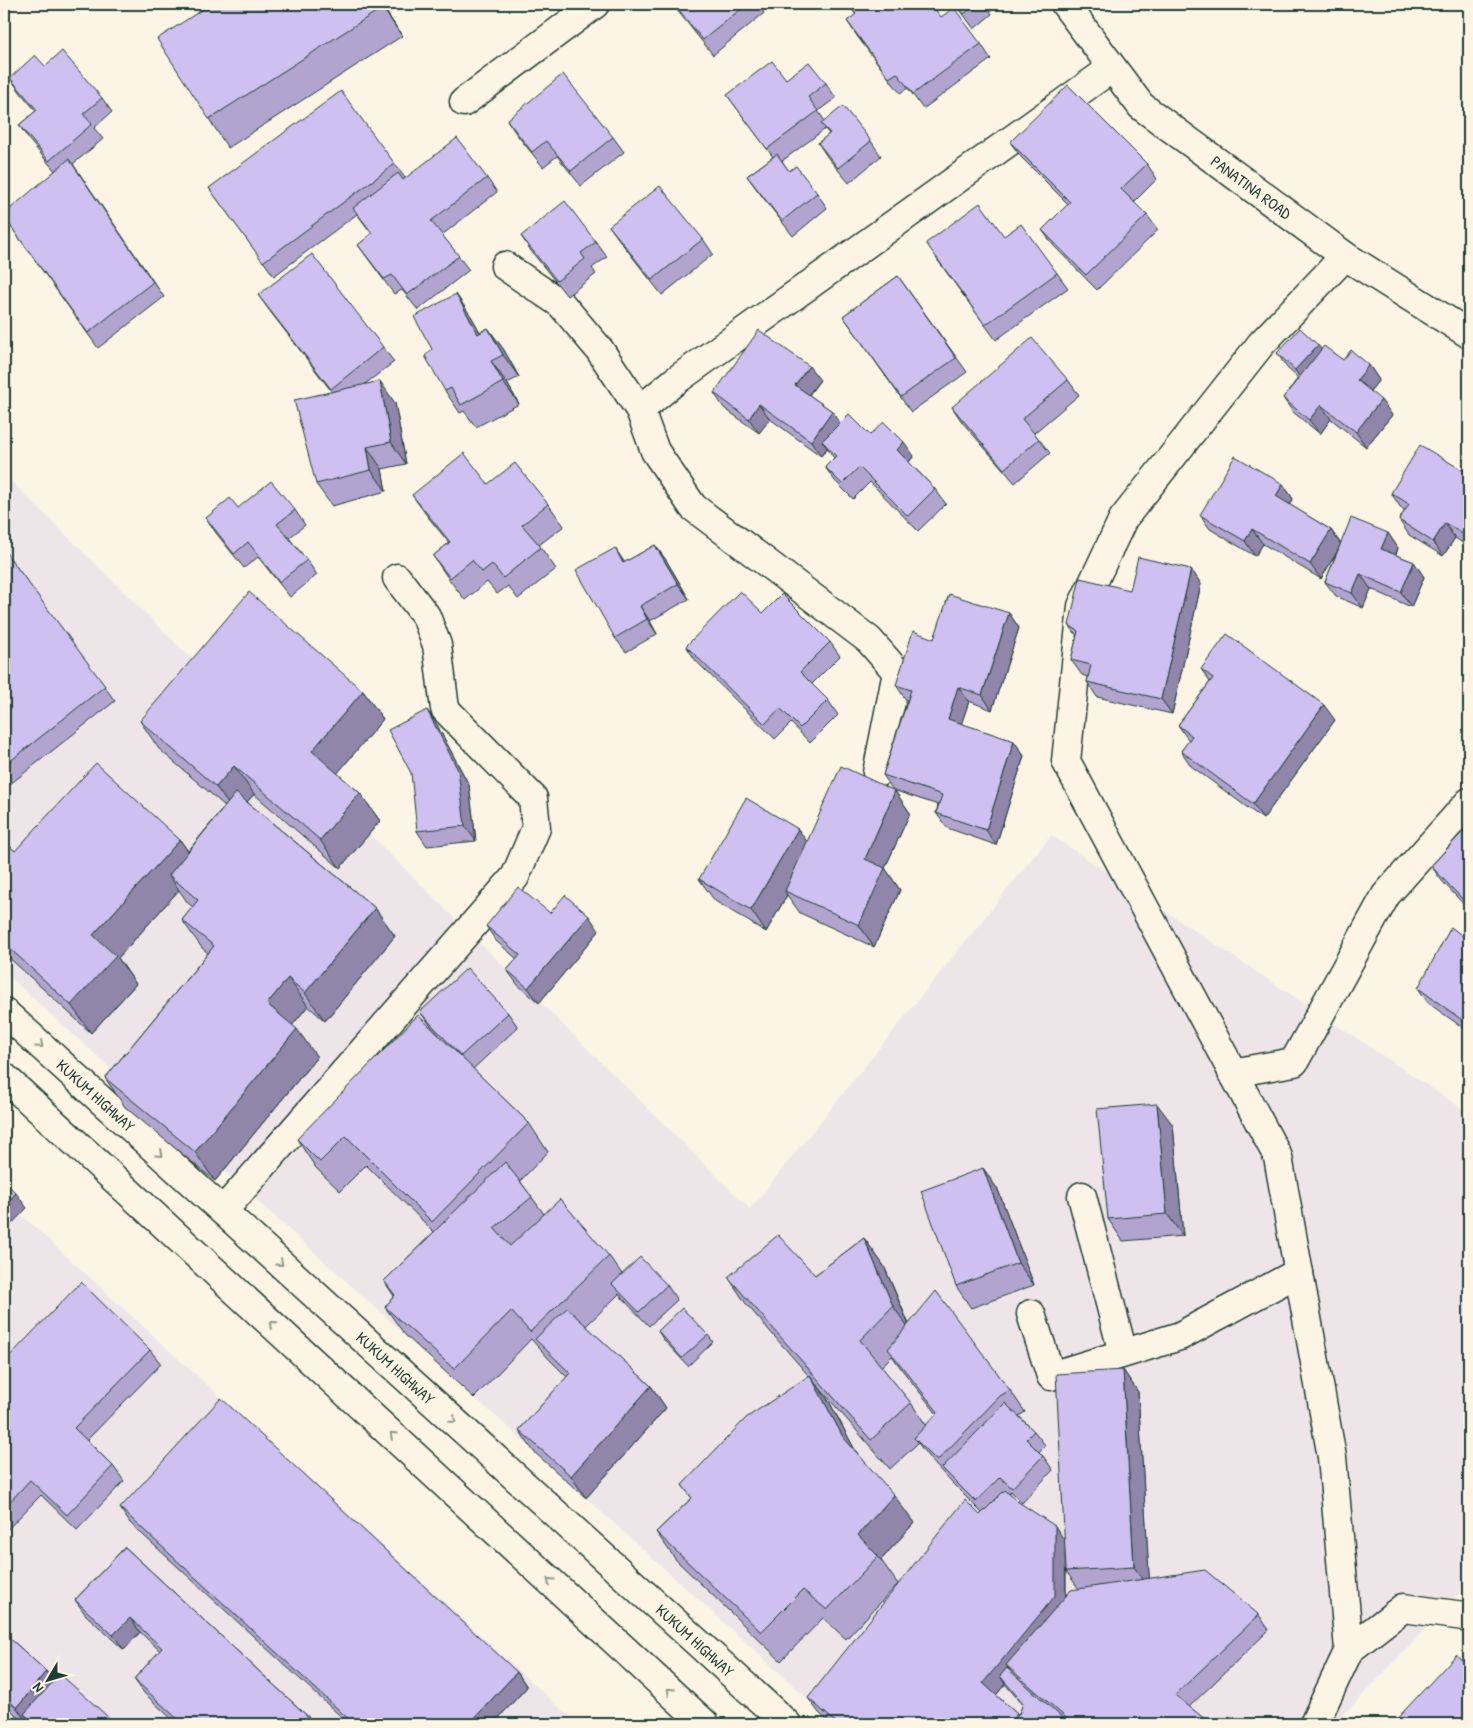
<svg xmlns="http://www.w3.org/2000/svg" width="1473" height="1728" viewBox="0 0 1473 1728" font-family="'Patrick Hand',sans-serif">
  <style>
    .built { fill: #eee5e9 }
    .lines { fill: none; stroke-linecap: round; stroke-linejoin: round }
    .minor-casing { stroke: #1f3d34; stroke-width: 31 }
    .secondary-casing { stroke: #1f3d34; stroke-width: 31 }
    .minor { stroke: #fcf5e5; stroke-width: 28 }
    .secondary { stroke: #fcf5e5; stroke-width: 28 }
    .wall { fill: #b1a5cf; stroke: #1f3d34; fill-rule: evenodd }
    .shaded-wall { fill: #9086a9; stroke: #1f3d34 }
    .building { fill: #cec0f1; stroke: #1f3d34 }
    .oneway { stroke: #8e998c }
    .labels { text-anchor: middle; stroke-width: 4; stroke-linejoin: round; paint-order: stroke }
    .street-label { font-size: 16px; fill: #1f3d34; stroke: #fcf5e5 }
  </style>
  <rect width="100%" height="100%" fill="#fcf5e5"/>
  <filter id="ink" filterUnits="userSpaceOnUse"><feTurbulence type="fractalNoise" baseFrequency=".02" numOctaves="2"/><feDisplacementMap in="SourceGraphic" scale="10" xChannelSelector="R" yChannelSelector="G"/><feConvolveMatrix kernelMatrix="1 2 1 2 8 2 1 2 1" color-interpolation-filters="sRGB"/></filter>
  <g filter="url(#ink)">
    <!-- built -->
    <path class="built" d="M4,474L750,1209L1051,835L1469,1113V1583L1335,1724H836L4,972Z
      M4,1199L561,1709L577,1724H4Z"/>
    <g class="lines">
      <!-- minor casing -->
      <g class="minor-casing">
        <g id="minor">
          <path id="s1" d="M1065,4L1141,106L1345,256L1469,334"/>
          <path d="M464,102L595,4"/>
          <path d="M1345,256L1261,344L1123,519L1082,606L1066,761L1278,1157L1332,1457L1349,1650"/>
          <path d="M505,266L561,304L599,349L640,410L655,451L693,507L869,640L897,672L877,773"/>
          <path d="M640,410L675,381L1112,68"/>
          <path d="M1232,1073L1294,1062L1386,895L1469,802"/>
          <path d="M1082,1196L1123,1353"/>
          <path d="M223,1211L515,877L536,828L533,798L445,709L437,645L426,616L397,578"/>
          <path d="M1031,1314L1051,1376L1180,1336L1299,1272"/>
          <path d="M1314,1724L1349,1650L1403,1608L1464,1616L1469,1619"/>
        </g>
      </g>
      <!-- secondary casing -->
      <g class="secondary-casing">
        <g id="secondary">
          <path id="s2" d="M4,1012L787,1724"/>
          <path d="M4,1077L705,1724"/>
        </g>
      </g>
      <!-- minor -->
      <use href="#minor" class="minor"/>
      <!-- secondary -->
      <use href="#secondary" class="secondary"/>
    </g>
    <!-- wall -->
    <path class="wall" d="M381,4L402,36L228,148L209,119Z
      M672,4H757L764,13L713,55Z
      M848,4L941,17L981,44L991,59L923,109L908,88L900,93L857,36L847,21L856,15Z
      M956,4H985L992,14L974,29Z
      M45,66L102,98L112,112L94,128L103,139L73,164L164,297L98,348L4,217L55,171L29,140L19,125L36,111L20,92L10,78Z
      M786,79L826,83L836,98L818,111L825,121L871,141L881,156L849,183L828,158L818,143L829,134L825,129L782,161L789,171L817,193L827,208L793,236L758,191L747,176L773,157L727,95Z
      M507,120L613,137L624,152L581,186L557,156L543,167L517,135Z
      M1010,142L1147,164L1157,179L1134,202L1147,215L1158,230L1097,290L1053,245L1042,230L1068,204L1021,157Z
      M395,164L405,178H487L497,192L442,235L469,270L418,310L402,290L394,294L358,245L372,234L357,214L274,276L209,188Z
      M609,226L703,239L713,254L662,295L620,241Z
      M521,236L596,242L607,257L592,268L596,274L567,296L531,251Z
      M936,258L1057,273L1068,288L996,340Z
      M898,276L967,372L911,412L843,316Z
      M258,295L383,347L394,362L365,384L395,403L406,464L382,469L386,491L332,506L316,484L332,392L269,310Z
      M471,316L480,332L488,328L504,350L519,377L507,383L519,404L476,427L464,411L460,413L445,391Z
      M1322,349L1343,360L1369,365L1379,380L1370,391L1392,415L1366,447L1331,419L1320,434L1293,412L1283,398L1298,378L1287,368L1277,353Z
      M820,380L809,395L832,411L840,423L870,435L914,456L909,462L935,489L946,504L918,531L870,482L853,499L835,481L825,467L834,458L827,448L821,456L770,419L759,433L724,408L714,393Z
      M1068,380L1079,395L1034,433L1050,453L1015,483L962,422L952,407Z
      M1469,474V547L1455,538L1443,556L1409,535L1399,520L1405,510L1401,508L1391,493Z
      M488,484L548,504L564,526L539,545L556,569L518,599L508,586L497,594L487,582L465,600L448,578L433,556L449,543L428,517L412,495Z
      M1283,484L1293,499L1290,505L1331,530L1341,544L1388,533L1398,548L1396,555L1414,562L1424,577L1411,607L1371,589L1363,608L1336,596L1325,582L1339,548L1321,579L1263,544L1255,556L1210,529L1200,515Z
      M238,508L295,510L305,525L289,538L307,560L317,575L290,597L258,557L244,568L216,533L206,518Z
      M655,545L666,560L689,599L650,621L657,634L626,652L615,638L625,562Z
      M4,550L115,701L4,789Z
      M1191,569L1201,584L1172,714L1097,697L1087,682L1088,677L1082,675L1071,660L1077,636L1069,625L1130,590Z
      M763,613L830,642L840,656L812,684L828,700L838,715L810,743L791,723L775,739L696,661L686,646Z
      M1009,613L1019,628L992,710L969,701L961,724L1014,741L1024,756L996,845L947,828L936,813L938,805L893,790L883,775L907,700H906L896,685L934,639Z
      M1201,669L1335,720L1263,819L1191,766L1181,751L1189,741L1178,725L1210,682Z
      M363,691L383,719L337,773L360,793L380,821L340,868L254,794L247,802L375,908L395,936L325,1021L308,1006L292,1025L317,1057L215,1181L125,1107L105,1078L208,953L202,948L182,920L193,907L188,903L179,890L118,958L136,984L91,1033L4,953V841L15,851L180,840L188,851L225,806L159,749L140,721Z
      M437,725L469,785L476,841L427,846L417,831Z
      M895,791L910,813L885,868L900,890L874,947L800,913L787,895L766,932L715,901L699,879L798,829L807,842Z
      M1469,825V910L1442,881L1431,866Z
      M550,913L599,931L539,1003L518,985L507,970L517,959L496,941L486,926Z
      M1469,941V1032L1428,1003L1418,988Z
      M420,1012L508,1013L518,1027L473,1069L529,1123L548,1152L520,1181L544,1214L609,1256L622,1274L667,1285L677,1300L649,1326L623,1299L619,1294L586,1326L651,1386L666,1408L586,1498L534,1452L519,1430L567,1377L550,1360L531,1339L474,1398L405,1335L385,1307L394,1296L384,1281L434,1232L366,1165L340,1191L316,1168L297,1139L439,1035L431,1026Z
      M1173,1125L1183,1236L1123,1241L1108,1219Z
      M983,1168L998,1190L1034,1285L971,1308L956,1286Z
      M864,1238L884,1266L909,1324L1010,1390L1025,1412L1019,1416L1034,1431L1045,1445L1039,1452L1043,1456L1053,1470L1022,1503L1011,1491L1009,1494L1017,1501L1065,1540L1123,1370L1138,1392L1149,1578L1259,1615L1269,1630L1189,1707L1211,1724H831L819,1713L808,1698L982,1513L952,1483L930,1459L918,1443L890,1469L816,1384L830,1403L855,1450L914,1523L881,1560L898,1584L846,1639L823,1618L781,1661L676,1560L656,1532L692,1498L682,1485L809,1376L747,1305L728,1277L815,1275ZM892,1356L903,1371L937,1414L926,1425L911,1403L881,1367ZM1066,1553V1571L1079,1589L1066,1597ZM1005,1684L1023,1705L1018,1715L996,1695Z
      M658,1331L708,1335L713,1342L688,1366L663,1339Z
      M150,1350L161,1364L87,1440L113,1466L124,1481L77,1530L41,1495L4,1533V1362Z
      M120,1508L517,1672L527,1687L493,1724H349L130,1523Z
      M125,1547L316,1724H177L144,1693L134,1679L160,1651L140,1632L124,1650L86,1615L75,1600Z
      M4,1633L46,1671L53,1682L116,1724H26L4,1704Z"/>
    <!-- shaded-wall -->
    <path class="shaded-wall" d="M380,4H381L402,36Z
      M456,294L471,316L493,355L478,334Z
      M488,328L504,350L519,377L503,355Z
      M1318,345L1329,359L1305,385L1295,370Z
      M491,361L507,383L519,404L503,382Z
      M1369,365L1379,380L1367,395L1357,380Z
      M809,366L820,380L805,399L795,385Z
      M380,381L395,403L406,464L391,442Z
      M1381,400L1392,415L1366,447L1356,432Z
      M759,404L770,419L759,433L749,419Z
      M1321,405L1331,419L1320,434L1309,420Z
      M832,411L842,426L822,441L827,448L821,456L811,441Z
      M904,442L914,456L907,464L897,450Z
      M367,447L382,469L386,491L371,470Z
      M1283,484L1293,499L1286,511L1276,496Z
      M1469,484V500L1464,493Z
      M1445,523L1455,538L1443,556L1433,542Z
      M1252,529L1263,544L1255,556L1245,541Z
      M1331,530L1341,545L1321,579L1310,564Z
      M1388,533L1398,548L1392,564L1381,549Z
      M655,545L666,560L689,599L678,584Z
      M615,548L625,563H623Z
      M1414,562L1424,577L1411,607L1401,592Z
      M1191,569L1201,584L1172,714L1161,699Z
      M1360,574L1371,589L1363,608L1352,593Z
      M640,606L650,621L657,634L647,619Z
      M1009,613L1019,628L992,710L982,695Z
      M958,687L969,701L958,734L948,719Z
      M363,691L383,719L332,780L312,751Z
      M1324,705L1335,720L1263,819L1253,804Z
      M427,710L437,725L469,785L476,841L465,826Z
      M1014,741L1024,756L996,845L986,830Z
      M234,766L254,794L236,815L216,787Z
      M895,791L910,813L885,868L900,890L874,947L859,925L865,859Z
      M360,793L380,821L340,868L320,840Z
      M798,829L813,850L785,891L787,895L766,932L751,910Z
      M180,840L200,868L169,875L179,890L118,958L136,984L91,1033L71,1005L93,935Z
      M375,908L395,936L325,1021L305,993Z
      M589,916L599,931L539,1003L528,988Z
      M288,978L308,1006L287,1032L267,1004Z
      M297,1029L317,1057L215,1181L195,1152Z
      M1157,1104L1173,1125L1183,1236L1167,1214Z
      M983,1168L998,1190L1034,1285L1018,1263Z
      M16,1193L27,1208L4,1232V1206Z
      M864,1238L884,1266L913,1335L893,1306Z
      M1123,1370L1138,1392L1150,1589L1134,1567Z
      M810,1375L830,1403L863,1465L843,1437Z
      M651,1386L666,1408L586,1498L571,1476Z
      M894,1495L914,1523L881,1560L858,1535Z
      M1055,1526L1065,1541L1066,1611L1006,1665L1013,1675L1000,1676L1005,1684L994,1698L983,1683Z
      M130,1618L140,1632L124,1650L113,1635Z
      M46,1671L61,1693L24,1714L32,1724H28L17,1708Z
      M517,1672L527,1687L493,1724H469Z
      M1017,1714L1024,1724H1007Z"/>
    <!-- building -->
    <path class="building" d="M204,4H380L382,8L209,119L157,39L206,7Z
      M674,4H747L703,40Z
      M848,4H931L941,17L954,8L981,44L913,94L897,73L889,78L847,21L856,14Z
      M956,4H977L964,14Z
      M1460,4H1469V16Z
      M62,51L102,98L83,114L92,124L49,161L19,125L37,110L10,78L35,55L45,66Z
      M772,61L786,79L809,62L826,83L808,97L818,111L767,149L727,95Z
      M563,74L613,137L571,171L546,141L532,152L507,120Z
      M1068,85L1147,164L1121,189L1147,215L1086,275L1042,230L1070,202L1010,142Z
      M341,91L395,164L263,262L209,188Z
      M843,106L871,141L838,168L818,143L830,133L821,124Z
      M457,138L487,178L431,221L459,256L407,295L392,275L384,279L358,245L372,233L353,208L398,173L403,180Z
      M777,154L789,171L796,166L817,193L782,221L747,176Z
      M69,159L153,282L88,333L4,217V214Z
      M660,186L703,239L652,280L609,226Z
      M565,201L596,242L581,253L585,259L557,281L521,236Z
      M980,203L1004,236L1021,224L1057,273L985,325L926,243Z
      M312,254L383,347L331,389L258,295Z
      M898,276L956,358L901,397L843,316Z
      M456,294L478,334L488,328L503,355L491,361L503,382L461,405L451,388L445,391L425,356L432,349L414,317Z
      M1300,328L1318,345L1295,370L1277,353Z
      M759,330L809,366L795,385L832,411L811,441L759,404L749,419L714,393Z
      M1032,338L1068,380L1022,419L1039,439L1004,469L952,407Z
      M1324,346L1343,360L1351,350L1369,365L1357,380L1381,400L1356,432L1321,405L1309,420L1283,398Z
      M380,381L391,442L367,447L371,470L316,484L294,400Z
      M849,414L870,435L884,422L904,442L897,450L935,489L908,516L859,467L842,484L825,467L836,456L822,441Z
      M1420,445L1469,474V484L1464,493L1469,496V538L1445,523L1433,542L1399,520L1409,504L1391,493Z
      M464,453L488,484L515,463L548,504L522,525L541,547L503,578L492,564L482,572L472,560L450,578L433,556L450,542L412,495Z
      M1235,456L1283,484L1276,496L1331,530L1310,564L1252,529L1245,541L1200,515Z
      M271,481L295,510L277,524L307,560L279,582L248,542L234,554L206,518L230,498L238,508Z
      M1351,518L1388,533L1381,549L1414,562L1401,592L1360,574L1352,593L1325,582Z
      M655,545L678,584L640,606L647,619L615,638L576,570L615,548L623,563Z
      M4,550L105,686L4,766Z
      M1138,557L1191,569L1161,699L1087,682L1091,665L1071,660L1078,631L1069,625L1080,578L1130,590Z
      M740,591L763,613L782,594L830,642L800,672L828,700L800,728L780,708L765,724L686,646Z
      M249,592L363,691L312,751L360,793L320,840L234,766L216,787L140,721Z
      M949,594L1009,613L982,695L958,687L948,719L1014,741L986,830L936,813L942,795L883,775L911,690L896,685L913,631L934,639Z
      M1227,634L1324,705L1253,804L1181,751L1192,736L1178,725L1213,678L1201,669Z
      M427,710L458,770L465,826L417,831L411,773L388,730Z
      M96,763L180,840L93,935L116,956L71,1005L4,943V841L15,851Z
      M841,766L895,791L865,859L885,868L859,925L785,891Z
      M236,793L375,908L305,993L288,978L267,1004L297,1029L195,1152L105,1078L214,946L182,920L198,900L169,875Z
      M746,798L798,829L751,910L699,879Z
      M1469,825V906L1431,866Z
      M518,887L550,913L565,895L589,916L528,988L507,970L520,955L486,926Z
      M1451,927L1469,941V1025L1418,988Z
      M467,968L508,1013L461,1056L420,1012Z
      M418,1015L529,1123L432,1222L346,1136L320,1162L297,1139Z
      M1469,1068V1075L1466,1072Z
      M1157,1104L1167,1214L1108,1219L1097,1109Z
      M505,1162L532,1197L494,1228L510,1246L560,1199L609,1256L530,1332L511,1311L454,1369L385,1307L395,1295L384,1281Z
      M983,1168L1018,1263L956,1286L921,1191Z
      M4,1181L16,1193L4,1206Z
      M778,1235L815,1275L864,1238L893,1306L860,1340L911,1403L871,1440L728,1277Z
      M640,1257L667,1285L639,1312L612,1284Z
      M81,1282L150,1350L74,1428L113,1466L67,1515L30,1480L4,1508V1362Z
      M936,1291L1010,1390L1000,1396L937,1461L914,1438L938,1412L888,1349Z
      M567,1308L651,1386L571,1476L519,1430L570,1373L535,1339Z
      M682,1308L708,1335L682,1358L658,1331Z
      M1123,1370L1134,1567L1066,1571L1056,1374Z
      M810,1375L843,1437L894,1495L858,1535L878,1556L827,1610L803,1590L761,1632L656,1532L692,1498L682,1485L746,1418Z
      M221,1398L517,1672L469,1724H354L120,1508Z
      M1005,1403L1034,1431L1026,1439L1043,1456L1012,1488L1000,1477L976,1502L942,1468Z
      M1005,1490L1017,1501L1055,1526V1596L983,1683L1017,1714L1007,1724H838L808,1698L965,1500L980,1515Z
      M125,1547L316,1724H183L134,1679L162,1648L130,1618L113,1635L75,1600Z
      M1205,1570L1259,1615L1175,1695L1211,1724H1073L1006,1665L1071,1590Z
      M4,1633L46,1671L17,1708L4,1696Z
      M1456,1655L1469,1666V1724H1392Z
      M1007,1668L1066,1721L1064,1724H1010L1019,1714L1023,1703L1000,1676Z
      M60,1674L116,1724H36L24,1714Z"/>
    <!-- one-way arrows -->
    <defs><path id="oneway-chevron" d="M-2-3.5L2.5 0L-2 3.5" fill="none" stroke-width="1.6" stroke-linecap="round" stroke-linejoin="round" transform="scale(1.25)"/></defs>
    <g class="oneway">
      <use href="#oneway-chevron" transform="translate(40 1045) rotate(42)"/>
      <use href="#oneway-chevron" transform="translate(160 1154) rotate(42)"/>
      <use href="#oneway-chevron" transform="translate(280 1263) rotate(42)"/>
      <use href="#oneway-chevron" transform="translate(273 1324) rotate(-137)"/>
      <use href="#oneway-chevron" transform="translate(453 1420) rotate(42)"/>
      <use href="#oneway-chevron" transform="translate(393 1435) rotate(-137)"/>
      <use href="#oneway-chevron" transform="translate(550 1581) rotate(-137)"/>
      <use href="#oneway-chevron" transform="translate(670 1691) rotate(-137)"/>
    </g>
  </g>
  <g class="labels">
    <!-- street labels -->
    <g class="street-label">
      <text dy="6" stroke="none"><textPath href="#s1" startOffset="264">PANATINA ROAD</textPath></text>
      <text dy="6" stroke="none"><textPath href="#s2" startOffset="124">KUKUM HIGHWAY</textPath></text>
      <text dy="6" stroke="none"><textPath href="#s2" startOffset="529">KUKUM HIGHWAY</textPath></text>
      <text dy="6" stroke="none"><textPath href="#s2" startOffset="934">KUKUM HIGHWAY</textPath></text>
    </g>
  </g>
  <!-- margin -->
  <rect width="1473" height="1728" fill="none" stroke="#fcf5e5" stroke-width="20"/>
  <rect x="10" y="10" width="1453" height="1708" fill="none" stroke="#1f3d34" stroke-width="2" filter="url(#ink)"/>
  <!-- north arrow -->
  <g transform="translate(48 1680) rotate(232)" stroke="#fcf5e5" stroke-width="4" paint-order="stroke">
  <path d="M0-4L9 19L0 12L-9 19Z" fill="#1f3d34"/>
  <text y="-8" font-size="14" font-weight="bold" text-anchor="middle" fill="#1f3d34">N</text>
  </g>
</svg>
